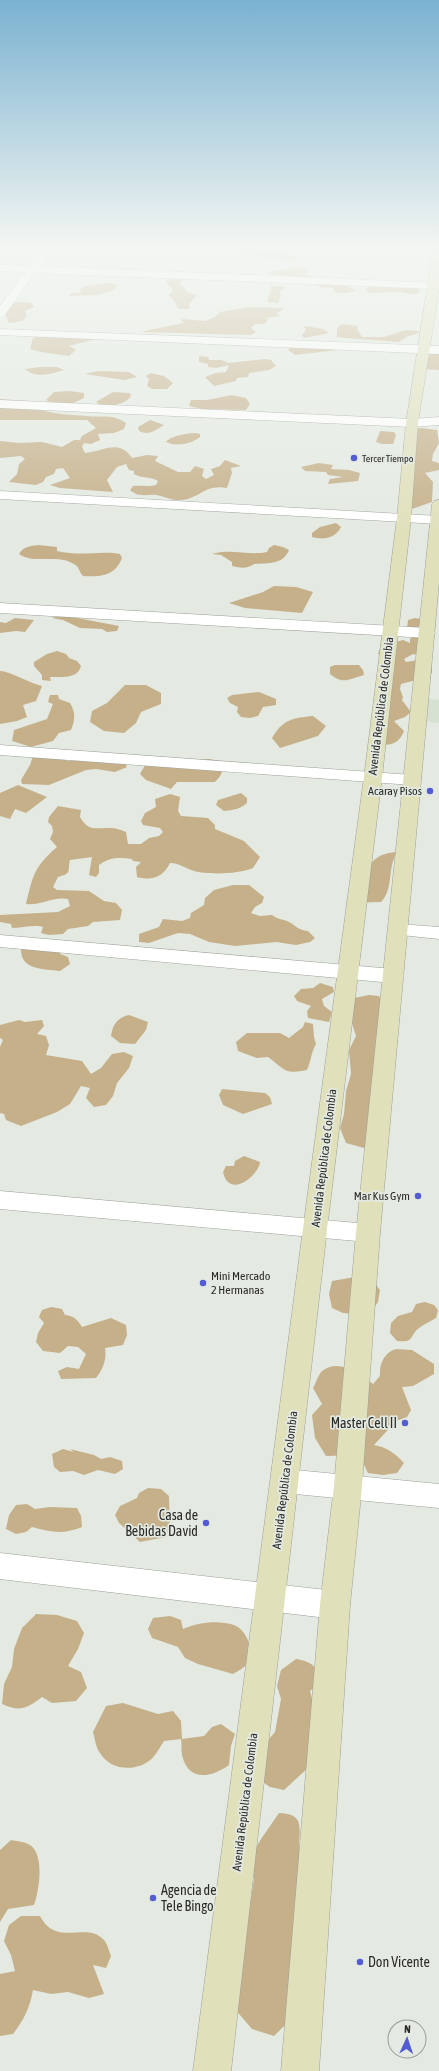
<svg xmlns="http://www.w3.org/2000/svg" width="439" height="2071" viewBox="0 0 439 2071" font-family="'Asap Condensed',sans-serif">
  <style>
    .built { fill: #d6e1d2 }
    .forest { fill: #c5b08a }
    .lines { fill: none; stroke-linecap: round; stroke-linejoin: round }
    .street-casing { stroke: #9ba199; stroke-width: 1 }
    .secondary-casing { stroke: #9ba199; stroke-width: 1 }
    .street { fill: #fff; fill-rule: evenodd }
    .secondary { fill: #e0e0bb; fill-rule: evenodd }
    .poi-dot { fill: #545cd3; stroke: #e4eae2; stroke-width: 1.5 }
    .labels { text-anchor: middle; stroke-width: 3.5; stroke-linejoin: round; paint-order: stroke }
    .far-poi-label { font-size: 10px; fill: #292b28; stroke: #e4eae2; text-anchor: start }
    .street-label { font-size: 12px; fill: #292b28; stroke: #e4eae2 }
    .poi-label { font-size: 12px; fill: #292b28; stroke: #e4eae2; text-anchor: end }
    .near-poi-label { font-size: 14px; fill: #292b28; stroke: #e4eae2; text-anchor: end }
  </style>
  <rect width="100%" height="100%" fill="#e4eae2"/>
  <!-- built -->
  <path class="built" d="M421,698L439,700V723L419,721Z"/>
  <!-- forest -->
  <path class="forest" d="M262,249L276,250L277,254L294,255L296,256V261L263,258L257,255L238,254L240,251H261Z
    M299,267L310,269L308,272L302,274L310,275L312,277L311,279L290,278V276L270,274L269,272Z
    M176,278L183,279L180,283L187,292L197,295L189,304L190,309H179L172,298L168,296L173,290L166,283V281Z
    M316,282H341L356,291C348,293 342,294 334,292L332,287L324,288L315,285Z
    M106,283L117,284L115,290L97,295L70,296V294L82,292L79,290L83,287Z
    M369,285L419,289L420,293C407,296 403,291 394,292C386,292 377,293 368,293L366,288Z
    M271,286H283L284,288L279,292L281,295L278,303L267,302L270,292L273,291L270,288Z
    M18,302L31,303L34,307L25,311L27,316L22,321L9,323L5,314L6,305Z
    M251,307L282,308L283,310L276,313L281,316L266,318L268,319L265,324H255L251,328L256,332L251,335L141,332C156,328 170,326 184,323L181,320L183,319L205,321L215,317L220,312Z
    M341,324L358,326L357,329L362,337H384L405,330L419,331V333L408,336L399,342L345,338L337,337V328Z
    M304,326L323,329L329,333L304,338L302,335L306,330Z
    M42,335L99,338L69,346L76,350L69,356L41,352L30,349L33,338Z
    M290,347L335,349L338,350L295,355L288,350Z
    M431,353L439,354V370L423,369L418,357Z
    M199,356L208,357L209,360H222L228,363L265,359L271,360L276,366L269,370L249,373L248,377L237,378L236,381L214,386L205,377L216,373L226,372L229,365L216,368L208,367V364L199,362Z
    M40,367H57L64,370C51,374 36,379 25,369Z
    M98,371L129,372L137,377L124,380L85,374Z
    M150,373L164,376L173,383L167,389H152L147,386L149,379L146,376Z
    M70,391L84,393V398L69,405L54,404L46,400L54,392Z
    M113,392L130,393L131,396C126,405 104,409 96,402Z
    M232,395L246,398L250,404L246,410L202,409L189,406L191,400H207Z
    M0,399L41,402L40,410C55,414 72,415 87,416C103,418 111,413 126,423L124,429L114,433L98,434L100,440L91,444L84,443L82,447L85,453C101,452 119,438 132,458L147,455L158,456L155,461L178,472H190L195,466L204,469L202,476L206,479L214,475L211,469L220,466L225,460L241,466L231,468L232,473L227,488C204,484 200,499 181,500C172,501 164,496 156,495C146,494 139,498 130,490L133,486C141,485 149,487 156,485L158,481C150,476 142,479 134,474V471L129,470L126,464L117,467L107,480L113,492L60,488L50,485L70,478L63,468L56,469L54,474L46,477L43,482L36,485L9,482L17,474L19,464L25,459L21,456L0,458V441L19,443L42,442L62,447L74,440H80L82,436L96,428L87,420H0Z
    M150,420L164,425C156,430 149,436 139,431L138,427Z
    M422,428L437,430L439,443L433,454L432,461L439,463V470L425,473L433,482L432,502L409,510L399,503L406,430Z
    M380,431L394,432L396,435L393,444H382L376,442Z
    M196,433L200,434V437C191,444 176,447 166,442C170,436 188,433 196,433Z
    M319,463L333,465L331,469L349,470L360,473L358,481L328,484L330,479L343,477L328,475L326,472L305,471L301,467Z
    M336,523L341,527C335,539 323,540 312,537V533L320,527Z
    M38,545L57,547V551C83,557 102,550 120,554L122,558C115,576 101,577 83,576C79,572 79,566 74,564C57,553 35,565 19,554C23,547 30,546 38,545Z
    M274,545L283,547L289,550C283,565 268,563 254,564C247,569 241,568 232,566V562L221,555L212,554C230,548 249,556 267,552L269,548Z
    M274,586L296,587L313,592L302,613L245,608L229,603L263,592Z
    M58,616H67L119,626L117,631L107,632L102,629L80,628L63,620L52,618Z
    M15,618L34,620L25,632L16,631L0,633V622L6,623Z
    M415,618L435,622C436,632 434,633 433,641C432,648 433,651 430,657L413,654L404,659L406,662L418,660L432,662V673L428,677L401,684L400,689L403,697L402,700L411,712L405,717L394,721L404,731C399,743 393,745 380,745L372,715L373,709L389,660L378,654L381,646L403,640L410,643V639L415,635L407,629L408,620Z
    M57,651L66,654L69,658L77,661L81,666C78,679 61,677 50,677L51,681L42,680V675L34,666V662L47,654Z
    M335,665H359L363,670L364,675C349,679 343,685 330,674V667Z
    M0,671C6,670 33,684 42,686L36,701L23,705L27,717L17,721L0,724Z
    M125,685H146L161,693V704L141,712L136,723L124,733L104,731L90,722L92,711L107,703Z
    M259,692L276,699V705L263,707L258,716L250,718L241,717L237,712L238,707L230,703L227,698L232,695Z
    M50,695H58L59,699L70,703C76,713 75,720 71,730L59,733L53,741L31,747L12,741L14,730L47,719L53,704L48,702Z
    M313,716L326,726L318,736L280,748L272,738C283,719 293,718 313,716Z
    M33,756L58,758L69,761L78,759L125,763L127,767L115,772L96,769L86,770L49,785L22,784L21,780L30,765Z
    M209,759L220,761C224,771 222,775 215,782H177L171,789L146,780L140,774L145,765Z
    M18,785L47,797L26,813L15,809L10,819L0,816V793Z
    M241,793L247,798V803C240,809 234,810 224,811L216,805L218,800Z
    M170,794L180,797L178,811L181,816L208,818L215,825V829L244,841L260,857L253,868C240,874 208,875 194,871C185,868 179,863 170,863C163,877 153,881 137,877L136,867L141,862L133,861L132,859C120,857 109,857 99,865V873L96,877L89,875L92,857L70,860C67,871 73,873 58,877L53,887L57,890L89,891L104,901L116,903L122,910L120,920L93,922L88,926L68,929L63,934L49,935L41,933L43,927C34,924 22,928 12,928L11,924L0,922V915L58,912L70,906L68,899C53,896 40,906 26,904C33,875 34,867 57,847L50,839L53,832L52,826L48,822L49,817L58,806L81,810L80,817C89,833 97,827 110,828C116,828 121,830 126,832L128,844H141L149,838L159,836L163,832L160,828L143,825L141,821L145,813L156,807L155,799Z
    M397,852C387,868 394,889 381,902L346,903C368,884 360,854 397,852Z
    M233,885H249L264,897L262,903L255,907L251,913L260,916L272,915C277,919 281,919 287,921C296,925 297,930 308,931L315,938L310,942L296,945L276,942L235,946L209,942L190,934L178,933L149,943L139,942V934L159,927L163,919L182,921L190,918L191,913L204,905L205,898L214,890Z
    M30,944L62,948L60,954L68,957L70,964L60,971C44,969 21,970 21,950Z
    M320,983L333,987L334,992L322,999L324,1006L332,1012L329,1022L308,1018L307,1011L311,1006L297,1001L294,996L301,989L313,988Z
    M369,995L379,996C386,1009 382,1022 377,1034L381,1044L368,1143L364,1148L346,1143L340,1128L344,1114L346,1091L351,1074L349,1050L356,1036L350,1017L354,998Z
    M129,1015L148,1022L146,1030L135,1044L120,1043L111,1036C113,1024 117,1018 129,1015Z
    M19,1020L25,1022L42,1020L44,1026L37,1034L46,1036L49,1045L46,1055L82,1061L91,1074L101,1068L112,1054L124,1052L133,1056L129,1068L117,1083L113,1096L106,1105L94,1107L86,1098L90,1088L81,1086L70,1104L57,1112L21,1126L6,1120L4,1114L0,1113V1047L3,1040L0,1038V1025Z
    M305,1022L313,1024L314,1037L316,1044C311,1053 311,1061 307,1070C283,1075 285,1069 268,1057L257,1058L238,1051L236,1042L247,1033H280L289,1038L303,1027Z
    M222,1089L265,1093L270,1097L272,1104L243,1114L223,1105L219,1095Z
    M244,1156L260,1162C259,1173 238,1193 227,1181C225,1179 224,1175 223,1172L226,1166H234L235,1161Z
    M355,1277L373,1281L380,1290L378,1302L369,1315L343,1313L332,1308L329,1294L332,1281Z
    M425,1302L434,1305L438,1310L436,1318C431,1321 424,1324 419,1328C409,1336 415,1343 397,1341L390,1333L391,1323L398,1316L412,1312L416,1304Z
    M51,1307L62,1309L65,1315C74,1316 77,1319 82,1327L111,1318L126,1325L127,1335L123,1345L105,1348C107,1359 103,1369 96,1378L61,1379L58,1371L67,1367L79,1369L86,1354L78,1347L68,1346L60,1353L43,1351L36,1342L38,1333L44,1323L39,1317L42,1310Z
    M396,1349L412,1350L434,1364V1374L413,1386L402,1387L411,1410L407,1417L396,1421L374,1445C386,1447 395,1453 404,1463L397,1473L383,1475L368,1473L359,1455L326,1456L315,1438L312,1415L322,1404L313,1388C316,1383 318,1375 322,1371C339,1358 360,1373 373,1384L380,1376C379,1365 384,1352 396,1349Z
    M63,1449L74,1452L70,1449L94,1455L101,1459L110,1457L122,1461L123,1469L115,1474L98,1470L84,1475L73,1471L60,1472L54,1467L52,1454Z
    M148,1488L161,1489L169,1496L170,1529L166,1537L140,1542L119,1523L115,1515L120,1506L137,1498L139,1493Z
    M27,1504L35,1509L50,1507L77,1508L81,1516L82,1527C62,1535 51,1532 32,1527L26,1532L16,1534L6,1529L9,1515L16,1505Z
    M36,1614L57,1615L77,1621L84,1633L78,1649L68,1666L81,1672L87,1688L76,1701L52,1703L42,1697C26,1709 20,1712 2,1704L4,1684L12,1667L14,1649L22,1628Z
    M170,1616L181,1620L183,1629C198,1622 219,1620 234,1625C247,1630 254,1650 248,1662C246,1667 238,1671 233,1674L198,1664L185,1658L178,1647L152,1638L148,1629L153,1618Z
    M296,1659C313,1662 317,1666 320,1683L310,1691L313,1702L309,1767L284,1790L270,1787L257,1778L264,1745L275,1732L281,1699L277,1686L281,1670Z
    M123,1703L158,1714L173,1711L181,1721L182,1739L204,1736L212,1727L221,1724L235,1734L231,1746L229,1765C211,1778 188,1782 182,1755C181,1750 182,1744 181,1739L164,1741C160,1747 155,1757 149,1761C134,1772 110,1770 100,1753C96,1748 95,1739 93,1732L106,1706Z
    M279,1813C303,1814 300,1825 299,1844C299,1850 302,1855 303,1860L290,2020L274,2036L252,2029L234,2008L254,1879L251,1856L261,1839Z
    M11,1840C17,1841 25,1842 30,1845C45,1855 39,1891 34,1905L8,1909L0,1922V1850Z
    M21,1916H40C57,1948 86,1921 103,1939C107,1942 109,1951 111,1956L106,1968L93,1965L104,1994L89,1998L68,1992L51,1994L33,1990C30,2007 24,2020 13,2034L0,2036V1974L15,1971L11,1955L4,1941L9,1925Z"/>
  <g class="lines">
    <!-- street casing -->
    <g class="street-casing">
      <path id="street" d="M43,246H54L40,266L439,283V289L35,273L4,316L0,317V306L25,272L0,271V265L29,266Z
        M0,329L439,346V354L0,335Z
        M0,400L412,419L439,417V425L412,427L0,408Z
        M0,491L438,516L439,524L0,499Z
        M0,603L427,628L433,630L435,633L433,636L427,638L0,613Z
        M0,745L412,775L418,776L421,780L418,784L412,785L0,755Z
        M399,924L439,927V939L392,934L389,930L392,926Z
        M0,935L393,969L400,971L404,976L400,981L393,983L0,947Z
        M0,1191L368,1224L377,1227L380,1233L377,1239L368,1242L0,1209Z
        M285,1469L439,1484V1508L285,1493L275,1489L271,1481L275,1473Z
        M0,1553L335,1591L346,1595L350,1605L346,1615L335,1619L0,1579Z"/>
    </g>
    <!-- secondary casing -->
    <g class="secondary-casing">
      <path id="secondary" d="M434,246H439V288L418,423L411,518L382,777L327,1229L231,2071H193L303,1229L364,777L397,518L406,423Z
        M439,500V582L380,1233L362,1486L350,1605L319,2071H281L320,1605L334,1486L356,1233L432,504L434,501Z"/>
    </g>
    <!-- street -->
    <use href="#street" class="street"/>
    <!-- secondary -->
    <use href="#secondary" class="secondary"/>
  </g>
  <!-- sky -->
  <linearGradient id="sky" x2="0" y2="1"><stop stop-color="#7bb2d1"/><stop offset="0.46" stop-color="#f3f6f2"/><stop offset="1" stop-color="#f3f6f2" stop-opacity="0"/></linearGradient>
  <rect width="439" height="536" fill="url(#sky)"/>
  <!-- markers -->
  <g class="poi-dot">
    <circle cx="354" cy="458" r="4"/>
    <circle cx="430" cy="791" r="4"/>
    <circle cx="418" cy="1196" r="4"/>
    <circle cx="203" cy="1283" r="4"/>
    <circle cx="405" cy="1423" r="4"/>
    <circle cx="206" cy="1523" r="4"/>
    <circle cx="153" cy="1898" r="4"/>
    <circle cx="360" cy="1962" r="4"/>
  </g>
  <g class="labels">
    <!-- far-poi labels -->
    <g class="far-poi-label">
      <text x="362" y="462">Tercer Tiempo</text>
    </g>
    <!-- street labels -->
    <g class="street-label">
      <text transform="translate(381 706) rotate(-83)" y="4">Avenida República de Colombia</text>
      <text transform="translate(324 1158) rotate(-83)" y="4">Avenida República de Colombia</text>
      <text transform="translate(285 1480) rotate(-83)" y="4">Avenida República de Colombia</text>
      <text transform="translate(245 1802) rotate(-83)" y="4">Avenida República de Colombia</text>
    </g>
    <!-- poi labels -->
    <g class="poi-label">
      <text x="422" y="795">Acaray Pisos</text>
      <text x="410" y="1200">Mar Kus Gym</text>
      <text x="211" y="1280" text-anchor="start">Mini Mercado<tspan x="211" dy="14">2 Hermanas</tspan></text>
    </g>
    <!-- near-poi labels -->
    <g class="near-poi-label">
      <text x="397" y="1428">Master Cell II</text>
      <text x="198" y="1520">Casa de<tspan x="198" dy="16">Bebidas David</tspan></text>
      <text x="161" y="1895" text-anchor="start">Agencia de<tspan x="161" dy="16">Tele Bingo</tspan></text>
      <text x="368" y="1967" text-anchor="start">Don Vicente</text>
    </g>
  </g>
  <!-- north arrow -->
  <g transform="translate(407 2039) rotate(3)"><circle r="19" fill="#e4eae2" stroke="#999e98"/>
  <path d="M0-3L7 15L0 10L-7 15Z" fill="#545cd3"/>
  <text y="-6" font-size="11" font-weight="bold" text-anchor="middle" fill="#292b28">N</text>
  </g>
</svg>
